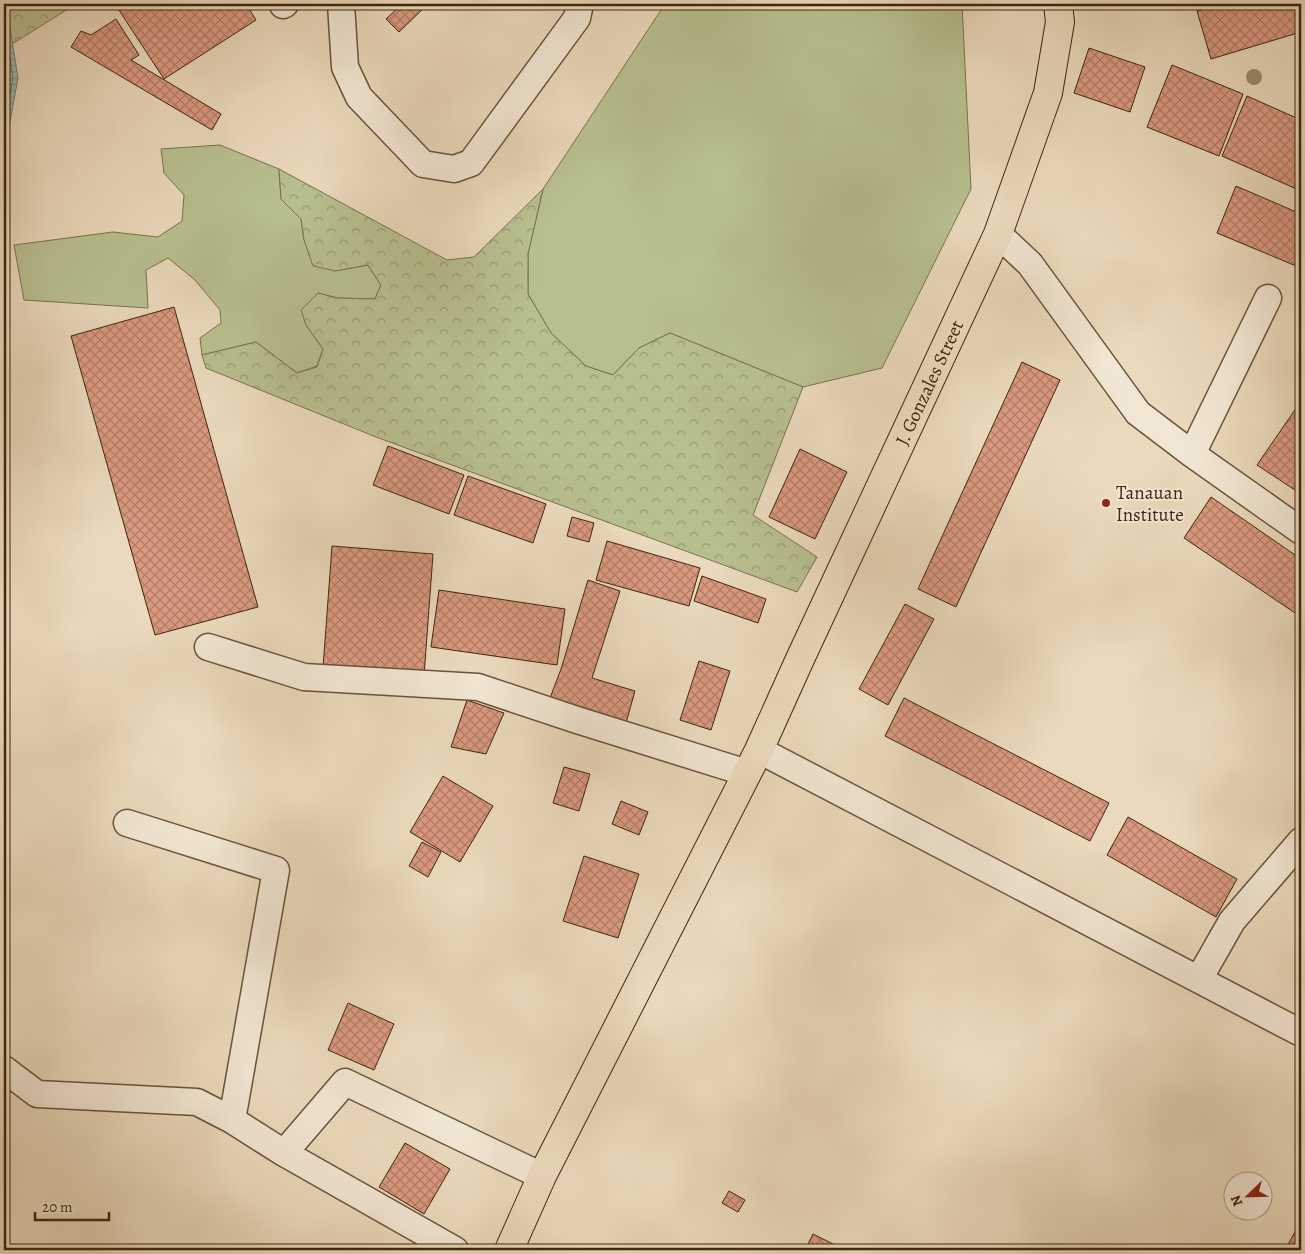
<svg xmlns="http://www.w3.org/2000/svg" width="1305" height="1254" viewBox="0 0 1305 1254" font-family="Alegreya,serif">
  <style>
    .green { fill: #b8bf8f; stroke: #7b724e }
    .forest { fill: url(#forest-crowns); stroke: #7b724e }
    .water { fill: url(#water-rules); stroke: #757e74 }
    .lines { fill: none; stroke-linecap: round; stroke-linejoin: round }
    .shore { stroke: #6c7062; stroke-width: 1 }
    .building { fill: url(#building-cross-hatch); stroke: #3e260c }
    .minor-casing { stroke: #695338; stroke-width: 29 }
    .major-casing { stroke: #3e260c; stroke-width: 30 }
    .minor { stroke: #f1e6d3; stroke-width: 26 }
    .major { stroke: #ead9bc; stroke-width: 28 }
    .tree { fill: #9c8b6d }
    .poi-dot { fill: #8f2418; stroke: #f1e6d3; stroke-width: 2 }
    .labels { text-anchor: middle; stroke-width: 4; stroke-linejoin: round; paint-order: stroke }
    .street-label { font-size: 19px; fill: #3e260c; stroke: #f1e6d3 }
    .poi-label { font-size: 19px; fill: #3e260c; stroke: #f1e6d3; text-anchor: start }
  </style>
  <defs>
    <pattern id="forest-crowns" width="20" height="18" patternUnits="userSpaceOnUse" patternTransform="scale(1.25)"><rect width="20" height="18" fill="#b8bf8f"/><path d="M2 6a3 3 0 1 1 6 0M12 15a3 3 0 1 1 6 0" fill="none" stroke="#979b73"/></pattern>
    <pattern id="water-rules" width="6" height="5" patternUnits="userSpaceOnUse" patternTransform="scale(1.25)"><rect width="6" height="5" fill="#9ab9b9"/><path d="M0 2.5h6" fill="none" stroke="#7f9695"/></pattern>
    <pattern id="building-cross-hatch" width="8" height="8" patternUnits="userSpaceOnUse" patternTransform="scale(1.25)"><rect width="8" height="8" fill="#da9980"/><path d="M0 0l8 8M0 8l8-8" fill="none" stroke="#b27d67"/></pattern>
  </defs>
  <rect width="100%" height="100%" fill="#ead9bc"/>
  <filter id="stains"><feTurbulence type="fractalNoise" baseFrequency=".004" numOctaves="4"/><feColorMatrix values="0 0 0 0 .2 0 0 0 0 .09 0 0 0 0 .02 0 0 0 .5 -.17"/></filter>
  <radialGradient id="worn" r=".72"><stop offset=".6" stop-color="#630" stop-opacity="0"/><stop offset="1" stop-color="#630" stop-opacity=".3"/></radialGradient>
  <!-- green -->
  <path class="green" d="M665,4H962L971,189L882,368L803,387L670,333L639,348L613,375L586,366L551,333L528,294V254L543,189Z
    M220,145L279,169L281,199L301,219L304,240L335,271L368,265L381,285L375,299L337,298L318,293L306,325L323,349L317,366L297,373L256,342L202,355L200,338L221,323L220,310L195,280L168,258L146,270L148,308L24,300L14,245L113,232L158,237L182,221L184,195L164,173L161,149Z"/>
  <!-- forest -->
  <path class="forest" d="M4,4H76L4,49Z
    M279,169L447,260L474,257L543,189L528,254V294L551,333L586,366L613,375L639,348L670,333L803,387L753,515L817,557L797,592L376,437L206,368L202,355L256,342L297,373L317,367L323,349L306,325L301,310L318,293L337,298L375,299L381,285L368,265L335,271L313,266L304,240L301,219L281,199Z"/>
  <!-- water -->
  <path class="water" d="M4,5L8,16L18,78L4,154Z"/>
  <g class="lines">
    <!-- shore -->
    <path class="shore" d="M4,20L13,78L4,127"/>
  </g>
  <!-- building -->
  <path class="building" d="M115,4H246L256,20L164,79Z
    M402,4H428L399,32L386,19Z
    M1221,4H1301V32L1211,59L1197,11Z
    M116,19L139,55L131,60L221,114L212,130L71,47L81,31L91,35Z
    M1089,48L1145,67L1130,112L1074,93Z
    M1172,65L1243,94L1219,156L1147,127Z
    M1247,96L1301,120V191L1222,156Z
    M1236,186L1301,214V268L1217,233Z
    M174,307L258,607L155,635L71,336Z
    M1022,362L1060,380L956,607L918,589Z
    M1301,401V494L1257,465Z
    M388,446L464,475L449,514L373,485Z
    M800,449L847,472L815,539L769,517Z
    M468,476L546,504L533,543L454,515Z
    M1211,497L1301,559V617L1184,538Z
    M572,517L594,523L589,542L567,536Z
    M607,541L700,568L689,606L596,580Z
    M332,546L433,554L424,676L323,668Z
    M702,576L766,599L758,623L694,601Z
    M588,580L620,591L592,678L635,691L624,730L547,706L561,669Z
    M439,590L565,609L557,665L431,647Z
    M905,604L934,619L888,705L859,689Z
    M699,661L730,671L711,730L680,720Z
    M904,698L1109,803L1090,841L885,736Z
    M467,700L504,713L486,754L451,747Z
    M564,767L590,774L579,811L553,803Z
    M443,776L493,806L460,862L410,832Z
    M621,801L648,812L639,835L612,824Z
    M1128,817L1237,879L1216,917L1107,855Z
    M422,842L441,852L428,877L409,866Z
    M584,856L639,874L618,938L563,921Z
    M348,1003L394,1024L374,1070L328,1050Z
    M405,1143L450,1169L424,1214L379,1187Z
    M729,1191L745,1200L738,1212L722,1203Z
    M1301,1221V1250H1285Z
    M813,1234L845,1250H805Z
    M853,1244L869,1250H851Z"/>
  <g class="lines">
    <!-- minor casing -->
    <g class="minor-casing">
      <path id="minor" d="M341,4L345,67L359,97L423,164L454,169L471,163L577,18L580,4
        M283,5L285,4
        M998,234L1030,264L1138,413L1192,454L1301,531
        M1192,454L1268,298
        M208,647L304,677L478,687L577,720L747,773
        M759,750L1301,1033
        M127,823L276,870L232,1120L284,1153
        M1199,979L1232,921L1301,841
        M4,1069L37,1094L197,1102L232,1120
        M455,1250L284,1153L345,1082L542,1176"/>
    </g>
    <!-- major casing -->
    <g class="major-casing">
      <g id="major">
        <path id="s1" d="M509,1250L542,1176L759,750L800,659L998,234L1048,93L1060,22L1058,4"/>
      </g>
    </g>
    <!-- minor -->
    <use href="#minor" class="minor"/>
    <!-- major -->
    <use href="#major" class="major"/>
  </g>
  <!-- trees -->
  <circle class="tree" cx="1254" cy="77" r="8"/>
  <!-- markers -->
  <circle class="poi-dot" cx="1106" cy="503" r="5"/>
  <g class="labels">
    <!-- street labels -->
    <g class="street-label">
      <text dy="7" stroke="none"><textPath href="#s1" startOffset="964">J. Gonzales Street</textPath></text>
    </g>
    <!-- poi labels -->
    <g class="poi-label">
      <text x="1116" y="499">Tanauan<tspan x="1116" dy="22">Institute</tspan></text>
    </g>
  </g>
  <!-- margin -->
  <rect width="1305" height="1254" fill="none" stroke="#ead9bc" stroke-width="20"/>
  <rect x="5" y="5" width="1295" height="1244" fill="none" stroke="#3e260c" stroke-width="2.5"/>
  <rect x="10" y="10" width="1285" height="1234" fill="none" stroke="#3e260c"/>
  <!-- north arrow -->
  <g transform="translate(1248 1196) rotate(247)"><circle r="24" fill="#f1e6d3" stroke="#a99983"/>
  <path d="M0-4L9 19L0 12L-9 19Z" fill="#8f2418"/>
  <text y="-8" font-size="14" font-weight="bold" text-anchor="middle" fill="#3e260c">N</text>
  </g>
  <!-- scale -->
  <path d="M35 1212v8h74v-8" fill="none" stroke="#3e260c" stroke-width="2.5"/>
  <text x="42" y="1212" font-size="15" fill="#3e260c" stroke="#f1e6d3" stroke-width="4" paint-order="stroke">20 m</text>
  <rect width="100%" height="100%" filter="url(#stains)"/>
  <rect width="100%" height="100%" fill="url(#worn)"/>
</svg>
